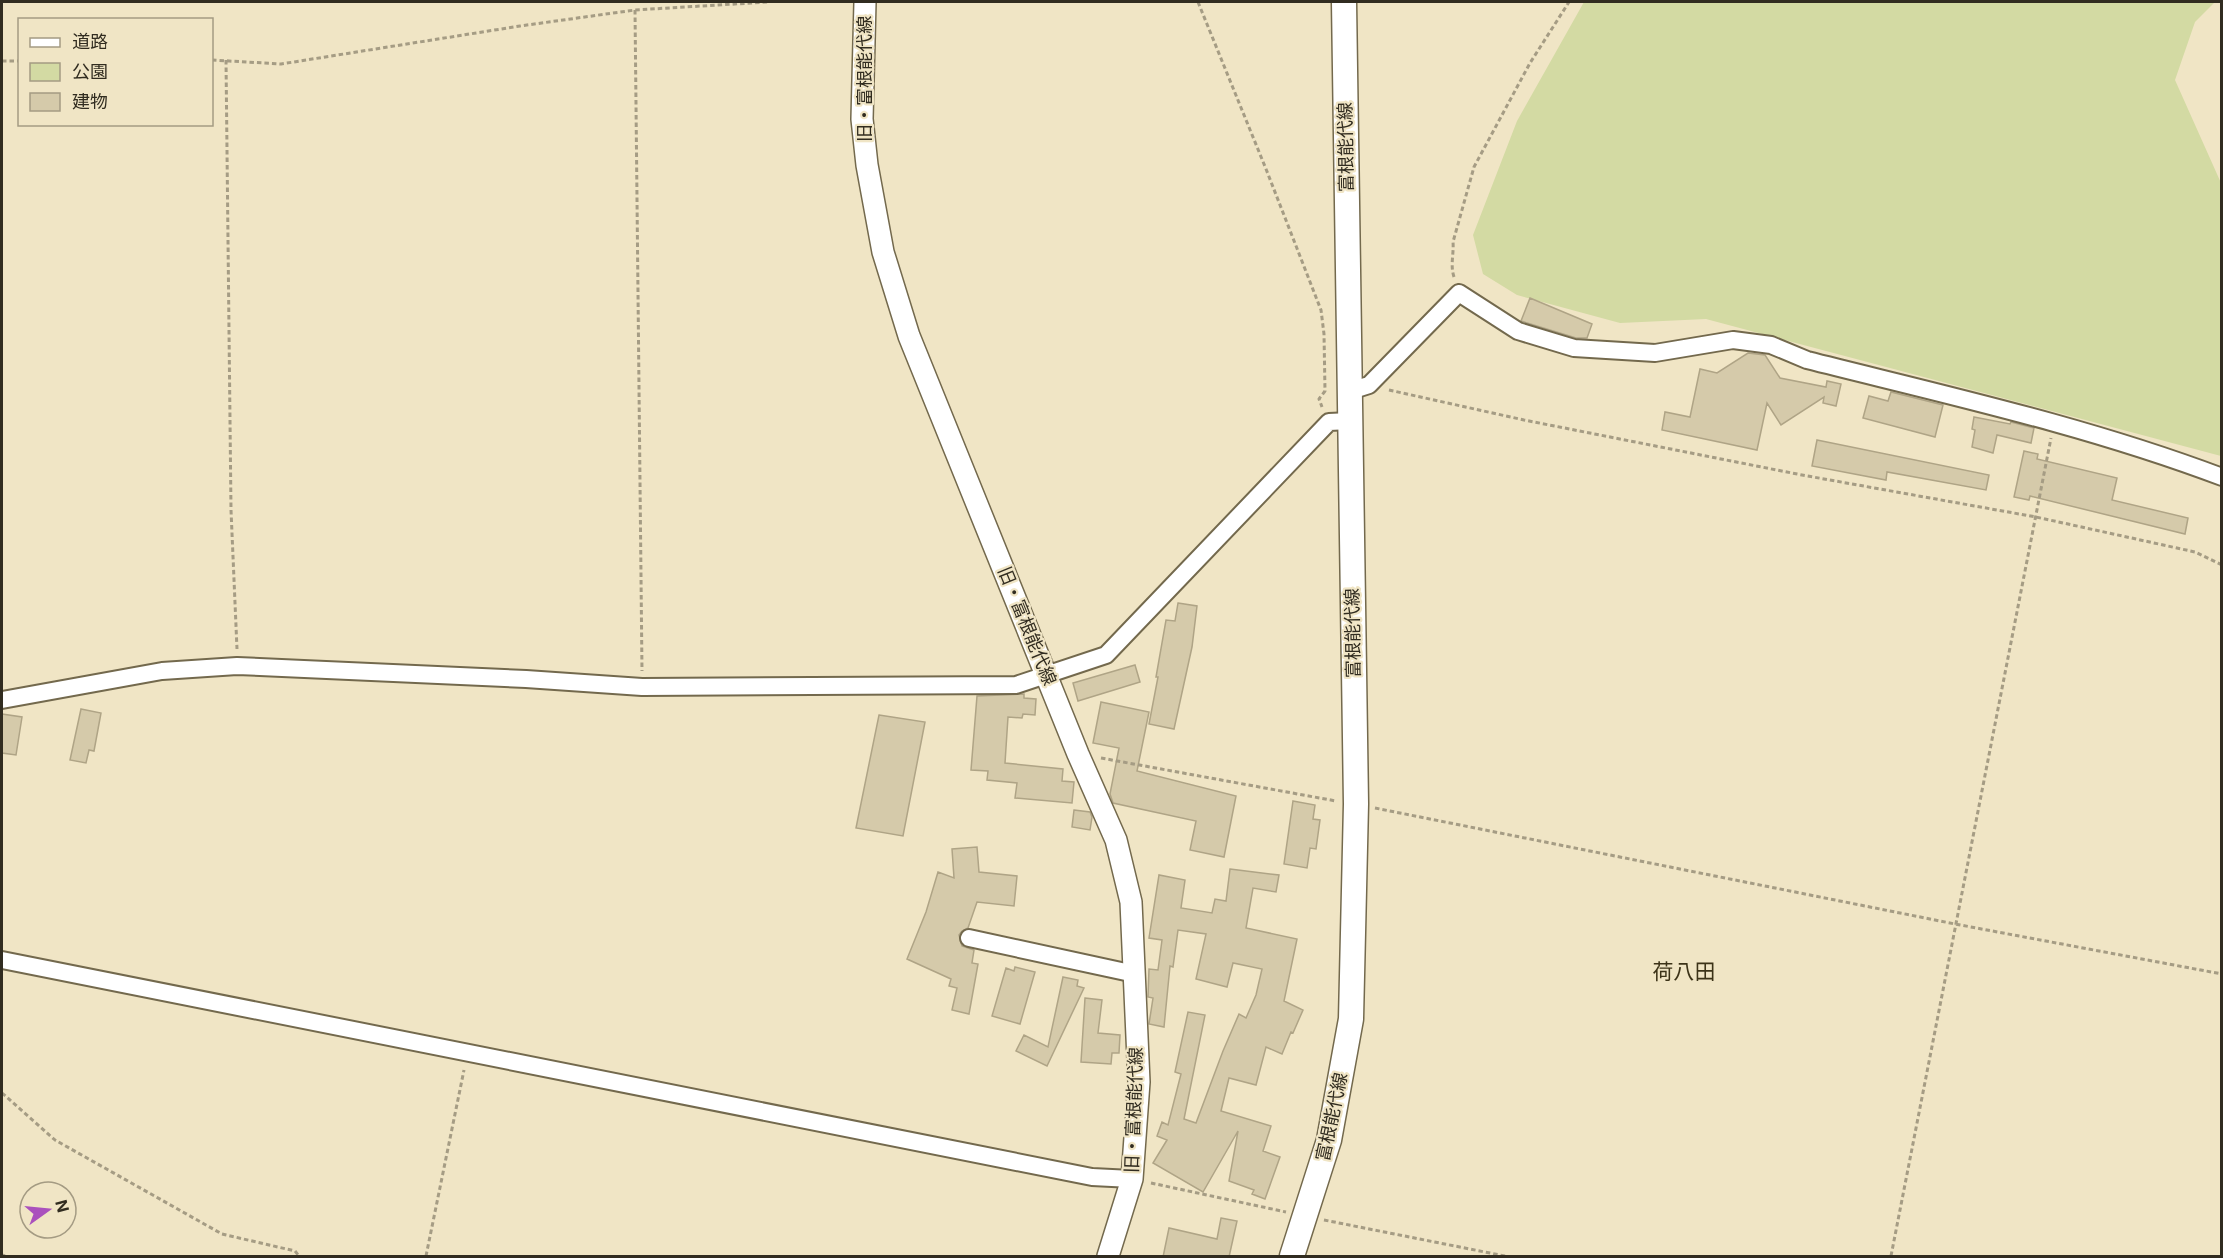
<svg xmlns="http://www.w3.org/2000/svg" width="2223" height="1258" viewBox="0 0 2223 1258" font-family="Inter,'Noto Sans JP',sans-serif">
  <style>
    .green { fill: #d3daa3 }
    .building { fill: #d5caaa; stroke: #afa486; stroke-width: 1.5 }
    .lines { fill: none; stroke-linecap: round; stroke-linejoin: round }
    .minor-casing { stroke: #73694d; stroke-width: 20 }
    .tertiary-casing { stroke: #73694d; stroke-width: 24 }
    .secondary-casing { stroke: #73694d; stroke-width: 27 }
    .path { stroke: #a59c84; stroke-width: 3; stroke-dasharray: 4.5 3; stroke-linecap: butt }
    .minor { stroke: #fff; stroke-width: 16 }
    .tertiary { stroke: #fff; stroke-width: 21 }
    .secondary { stroke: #fff; stroke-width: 24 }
    .labels { text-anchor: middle; stroke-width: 4.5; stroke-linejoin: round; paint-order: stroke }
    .street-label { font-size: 18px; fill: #312c20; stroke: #f0e5c5 }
    .quarter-label { font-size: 21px; fill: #3c3318; stroke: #f0e5c5 }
  </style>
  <rect width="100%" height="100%" fill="#f0e5c5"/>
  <!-- green -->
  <path class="green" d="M1584,2H2215L2195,22L2175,80L2221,183V456L1706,319L1620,323L1517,295L1483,274L1473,235L1517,121Z"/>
  <!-- building -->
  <path class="building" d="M1530,298L1592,324L1587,338H1576L1521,321Z
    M1748,353L1765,355L1780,378L1826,387L1827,381L1841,384L1836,406L1823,403L1824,397L1781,425L1767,403L1757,450L1662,430L1665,412L1690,417L1700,369L1717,373Z
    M1891,392L1943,405L1935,437L1863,418L1869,396L1888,401Z
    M1974,417L2010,424L2011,422L2034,428L2031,443L1997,435L1993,453L1972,447L1975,430L1972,429Z
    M1817,440L1989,475L1986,490L1887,472L1886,480L1812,466Z
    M2024,451L2038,454L2037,459L2117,478L2112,500L2188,518L2185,534L2030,496L2029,500L2014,497Z
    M1178,603L1197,606L1192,647L1174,729L1149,724L1158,677H1156L1166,620L1175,621Z
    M1135,665L1140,682L1078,701L1073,683Z
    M1024,694V698L1036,699L1035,715L1023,714L1022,718L1008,717L1005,763L1063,769L1062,781L1074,782L1072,803L1015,798L1017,783L987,780L988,771L971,770L977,696Z
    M1101,702L1149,712L1137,771L1236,796L1224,857L1190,850L1196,821L1113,803L1110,794L1119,748L1093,743Z
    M81,709L101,713L94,751L89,750L86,763L70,760Z
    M2,714L22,717L16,755L2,753Z
    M879,715L925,722L903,836L856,828Z
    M1293,801L1315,805L1313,819L1320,820L1316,849L1310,848L1307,868L1284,864Z
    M1074,810L1090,812L1092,817L1090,830L1072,827Z
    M977,847L979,872L1017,876L1014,906L977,902L968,928L962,931L959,935L962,946L974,950L972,963L978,964L969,1014L952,1010L957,988L949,986L951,979L907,959L926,912L938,872L954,878L952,849Z
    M1230,869L1279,875L1276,892L1253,888L1246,928L1297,939L1284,1001L1303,1010L1293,1033L1291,1032L1282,1054L1266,1047L1256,1085L1229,1078L1221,1111L1271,1126L1263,1151L1280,1157L1265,1199L1252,1194L1254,1190L1229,1181L1238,1131L1203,1192L1153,1163L1167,1140L1157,1136L1162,1122L1168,1125L1181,1074L1175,1072L1188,1012L1205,1015L1184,1119L1196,1123L1223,1051L1239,1014L1246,1018L1256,995L1262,969L1233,963L1227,987L1196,979L1206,934L1178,930L1173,967L1170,966L1164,1027L1149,1024L1153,998L1148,997L1149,969L1158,970L1162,940L1149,938L1159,875L1185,880L1181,908L1212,913L1215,899L1226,901Z
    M1015,967L1035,972L1020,1024L992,1016L1006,968L1014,971Z
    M1063,977L1078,980L1077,986L1084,988L1047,1066L1016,1051L1024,1035L1048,1047Z
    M1085,998L1102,1000L1098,1033L1120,1035L1119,1053H1112L1111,1064L1081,1062Z
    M1221,1218L1237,1221L1229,1257H1163L1169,1228L1217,1239Z"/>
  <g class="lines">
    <!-- minor casing -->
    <g class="minor-casing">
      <path id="minor" d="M1350,391L1369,385L1459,293L1518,331L1574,348L1655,353L1733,340L1771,345L1807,360C1946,395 2087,426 2222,477
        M2,700L162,671L237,666L526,679L642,687L1016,685L1106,655L1329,422L1350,421
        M969,938L1135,974
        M2,960L1092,1177L1132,1179"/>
    </g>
    <!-- tertiary casing -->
    <g class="tertiary-casing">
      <path id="tertiary" d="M865,2L862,119L867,165L883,252L909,336L1078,754L1116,840L1131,902L1139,1082L1132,1179L1108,1256"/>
    </g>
    <!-- secondary casing -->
    <g class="secondary-casing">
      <path id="secondary" d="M1292,1256L1329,1140L1351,1019L1356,804L1344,2"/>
    </g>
    <!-- path -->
    <path class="path" d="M1198,2L1266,169L1321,310L1324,334L1325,391L1319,399L1322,407
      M635,10L642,671
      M212,60L281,64L520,26L635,10L768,2
      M226,60L231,510L237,649
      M2,61H20
      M1454,277C1450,265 1454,254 1453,242L1474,167L1530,63L1569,2
      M1389,390L1524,420L1802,475L2036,517L2195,552L2222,565
      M1101,758L1336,801
      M1375,808L1955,924L2222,974
      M2,1093L55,1140L222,1234L295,1251L299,1256
      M1151,1183L1286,1212
      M1324,1220L1505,1256
      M2,1255L5,1256
      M426,1256L464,1070
      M1891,1256L2051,438"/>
    <!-- minor -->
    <use href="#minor" class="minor"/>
    <!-- tertiary -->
    <use href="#tertiary" class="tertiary"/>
    <!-- secondary -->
    <use href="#secondary" class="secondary"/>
  </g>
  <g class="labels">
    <!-- street labels -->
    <g class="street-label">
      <text transform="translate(865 79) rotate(-90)" y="6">旧・富根能代線</text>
      <text transform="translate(1346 147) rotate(-91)" y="6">富根能代線</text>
      <text transform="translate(1027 626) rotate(68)" y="6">旧・富根能代線</text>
      <text transform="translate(1353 633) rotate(-91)" y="6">富根能代線</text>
      <text transform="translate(1134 1110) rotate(-88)" y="6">旧・富根能代線</text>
      <text transform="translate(1332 1117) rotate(-78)" y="6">富根能代線</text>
    </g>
    <!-- quarter labels -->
    <g class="quarter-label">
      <text x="1684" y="979">荷八田</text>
    </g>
  </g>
  <!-- border -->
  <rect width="2223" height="1258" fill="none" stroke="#312c20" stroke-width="6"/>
  <!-- legend -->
  <rect x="18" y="18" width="195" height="108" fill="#f0e5c5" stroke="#a49b83" stroke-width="1.5"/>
  <rect x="30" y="38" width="30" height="9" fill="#ffffff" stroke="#a49b83" stroke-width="1.5"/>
  <text x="72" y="48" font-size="18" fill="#312c20">道路</text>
  <rect x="30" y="63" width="30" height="18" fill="#d3daa3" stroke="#a49b83" stroke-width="1.5"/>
  <text x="72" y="78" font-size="18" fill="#312c20">公園</text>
  <rect x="30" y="93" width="30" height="18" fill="#d5caaa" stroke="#a49b83" stroke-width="1.5"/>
  <text x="72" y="108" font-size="18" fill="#312c20">建物</text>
  <!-- north arrow -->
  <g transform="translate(48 1210) rotate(75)"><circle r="28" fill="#f0e5c5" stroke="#a49b83" stroke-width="1.5"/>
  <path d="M0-4.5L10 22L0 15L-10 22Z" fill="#aa51bd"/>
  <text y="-9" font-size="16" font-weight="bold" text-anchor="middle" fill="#312c20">N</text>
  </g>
</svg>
